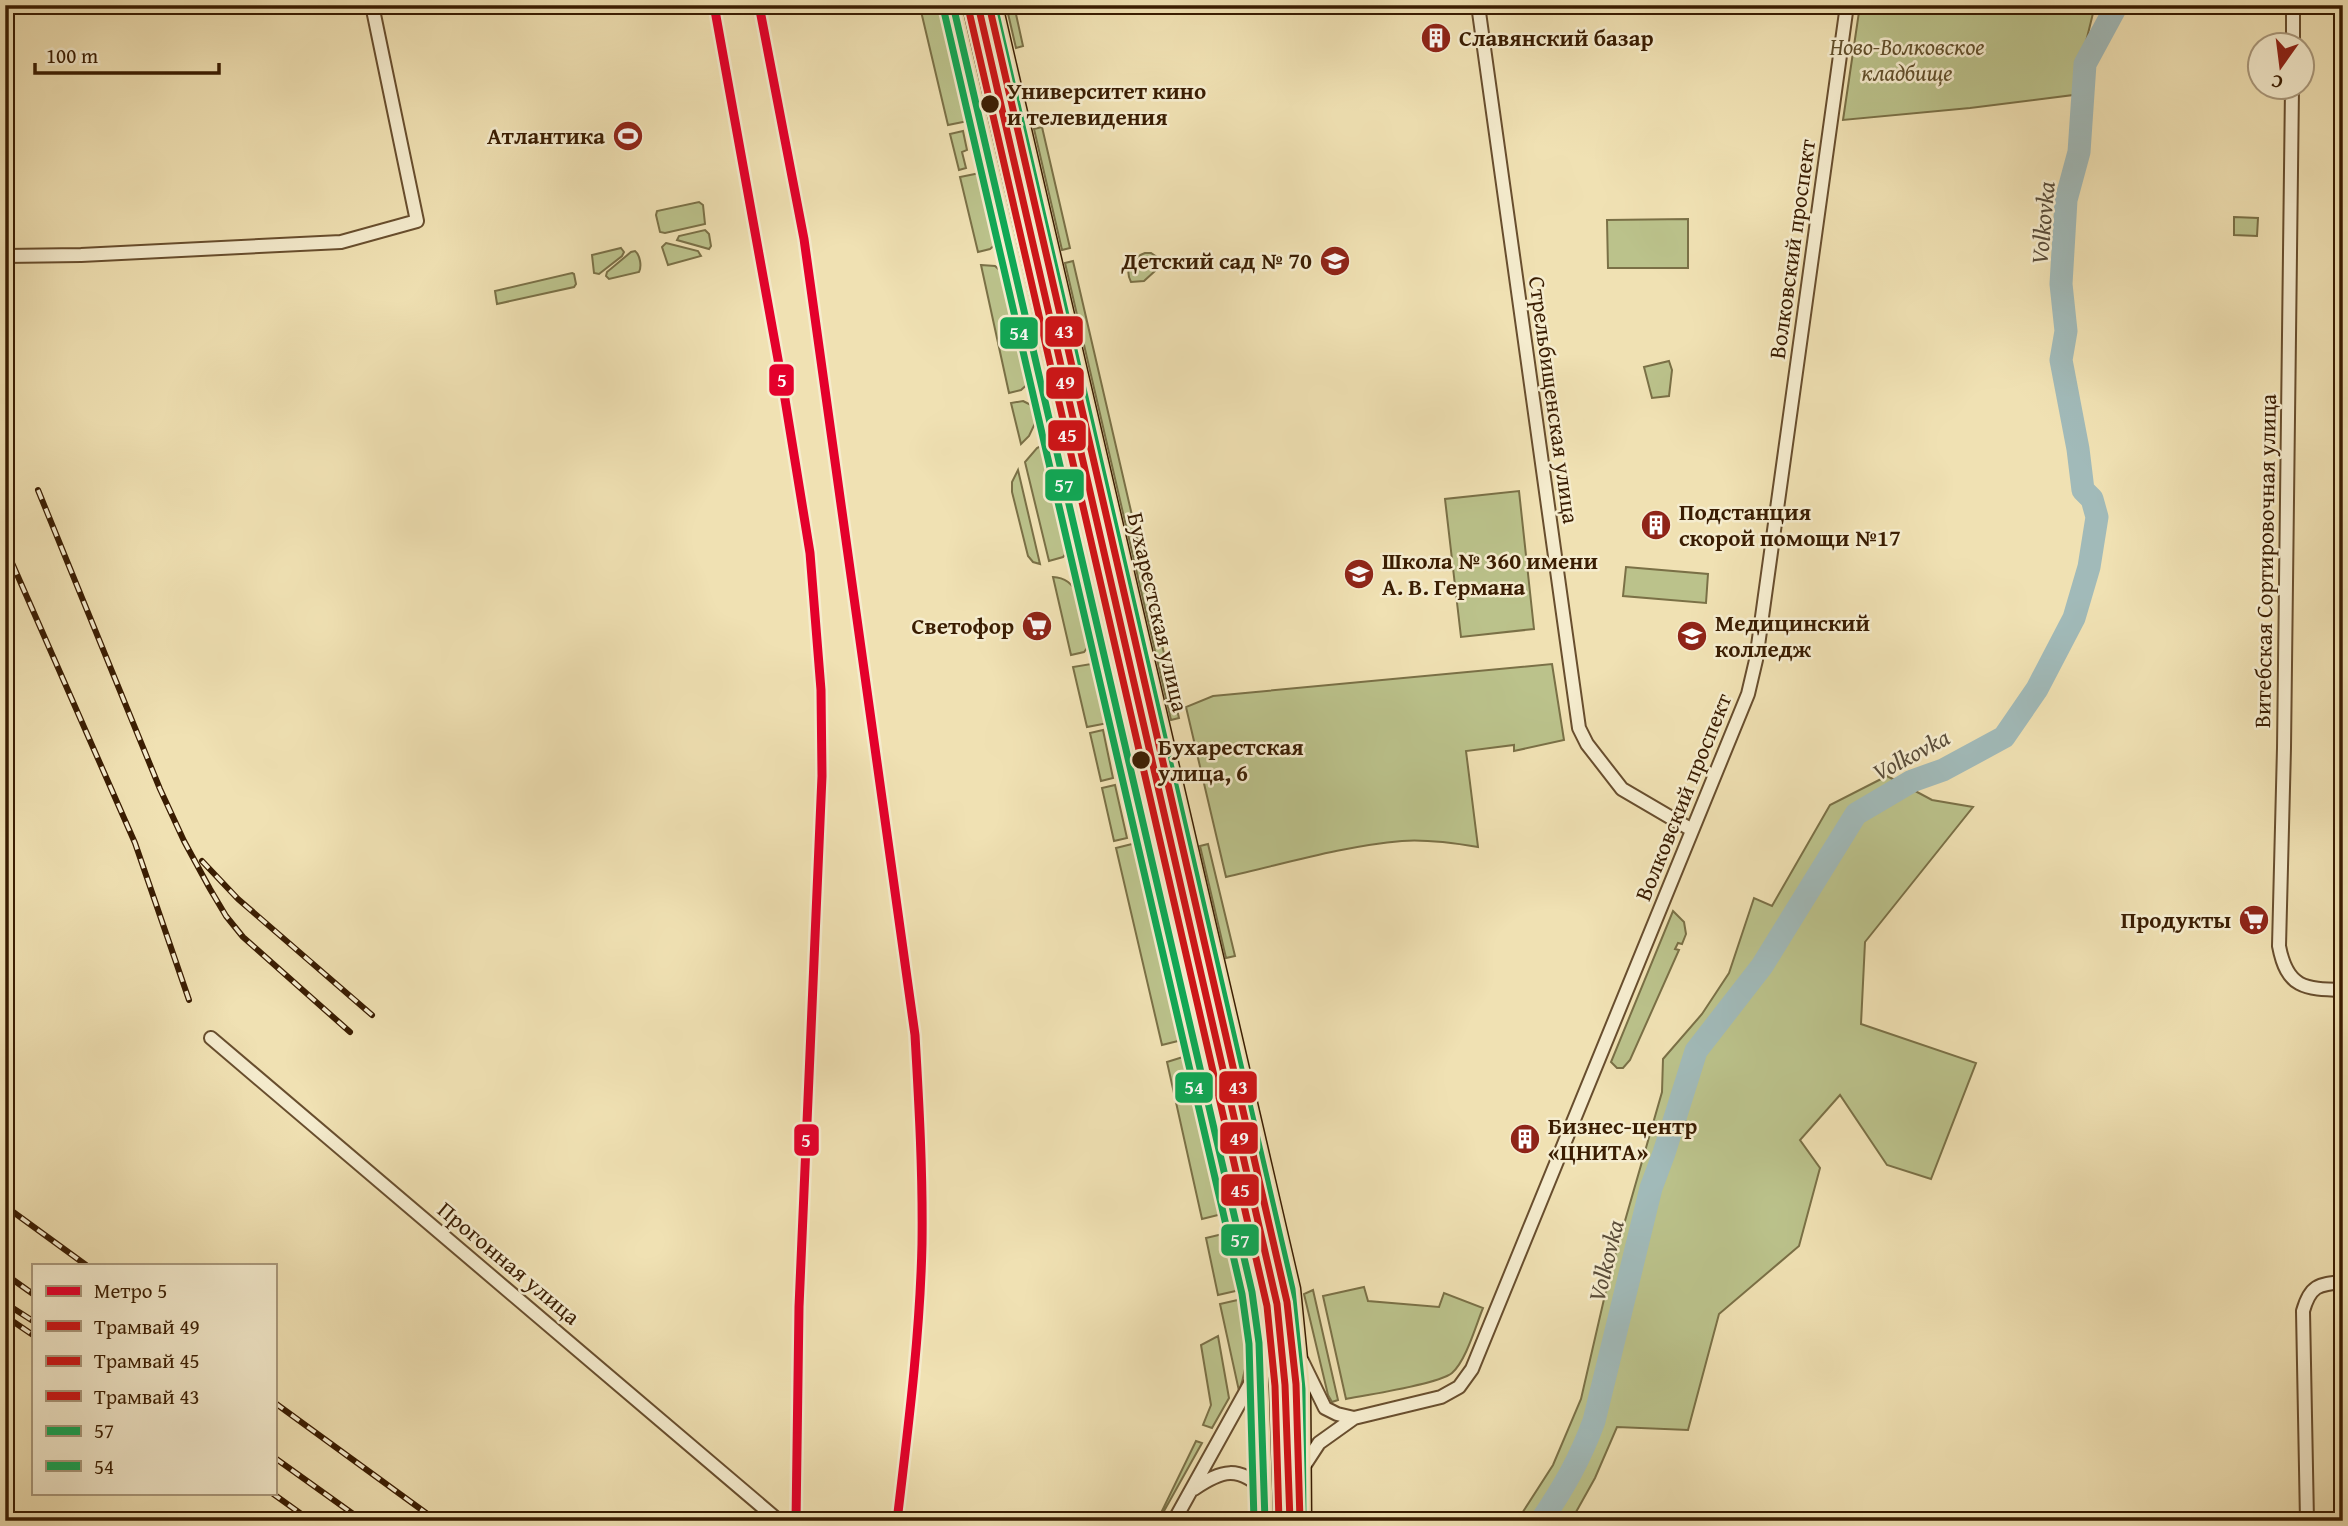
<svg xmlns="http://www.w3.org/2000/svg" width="2348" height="1526" viewBox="0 0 2348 1526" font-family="'Gentium Book Plus',serif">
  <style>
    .green { fill: #bbc28b; stroke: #7a7046; stroke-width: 2 }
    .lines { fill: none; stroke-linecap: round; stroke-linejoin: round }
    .river { stroke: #a1bab9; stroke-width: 23 }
    .minor-casing { stroke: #684e2e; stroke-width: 16 }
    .major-casing { stroke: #3a1d02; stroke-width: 19 }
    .minor { stroke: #f5ecce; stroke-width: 12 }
    .major { stroke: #f0e1b3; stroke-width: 16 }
    .rail-casing { stroke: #3a1d02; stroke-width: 6 }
    .rail { stroke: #f5ecce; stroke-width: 3.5; stroke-dasharray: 10; stroke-linecap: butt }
    .bus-1-casing { stroke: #f5ecce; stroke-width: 12 }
    .bus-2-casing { stroke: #f5ecce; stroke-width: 12 }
    .bus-1 { stroke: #10a855; stroke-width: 7 }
    .bus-2 { stroke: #10a855; stroke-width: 7 }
    .tram-1-casing { stroke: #f5ecce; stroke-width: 12 }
    .tram-2-casing { stroke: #f5ecce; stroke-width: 12 }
    .tram-3-casing { stroke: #f5ecce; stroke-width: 12 }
    .tram-1 { stroke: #ce1417; stroke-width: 7 }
    .tram-2 { stroke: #ce1417; stroke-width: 7 }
    .tram-3 { stroke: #ce1417; stroke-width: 7 }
    .metro-1-casing { stroke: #f5ecce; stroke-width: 14 }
    .metro-1 { stroke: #e4002b; stroke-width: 9 }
    .stop-dot { fill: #3a1d02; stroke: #f5ecce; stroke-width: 2.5 }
    .labels { text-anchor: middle; stroke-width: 5; stroke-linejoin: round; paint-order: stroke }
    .poi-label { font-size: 23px; font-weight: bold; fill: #3a1d02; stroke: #f5ecce; text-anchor: start }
    .park-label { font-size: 23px; font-style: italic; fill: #614f2b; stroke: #f5ecce }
    .stop-label { font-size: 23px; font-weight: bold; fill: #3a1d02; stroke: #f5ecce; text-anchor: start }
    .street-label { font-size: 23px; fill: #3a1d02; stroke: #f5ecce }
    .water-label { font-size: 24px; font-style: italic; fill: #594c39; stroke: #f5ecce }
    .line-badge { stroke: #f5ecce; stroke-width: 2.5 }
    .badge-label { font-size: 19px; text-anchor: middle; font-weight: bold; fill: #fff }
  </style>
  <rect width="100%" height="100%" fill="#f0e1b3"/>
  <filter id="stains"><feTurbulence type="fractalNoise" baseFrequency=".00286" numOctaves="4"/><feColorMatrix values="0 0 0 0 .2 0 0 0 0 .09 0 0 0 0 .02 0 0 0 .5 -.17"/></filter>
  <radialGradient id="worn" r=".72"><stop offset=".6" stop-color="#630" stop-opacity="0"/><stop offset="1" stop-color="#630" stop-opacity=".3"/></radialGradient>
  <!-- green -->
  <path class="green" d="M930,5H941L968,121L948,125L920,7Z
    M1006,5H1014L1023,46L1016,48Z
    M1860,5H2095L2073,95L1970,108L1843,120Z
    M1042,127L1070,248L1062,250L1034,129Z
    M963,131L967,150L962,152L966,168L959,170L950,134Z
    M980,173L997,243L990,249L978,252L960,177Z
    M699,202L703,205L705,224L665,233L660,232L656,215L657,211Z
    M2234,217L2258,218L2257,236L2234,235Z
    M1688,219V268H1608L1607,220Z
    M705,230L709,234L711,246L709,249L677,240L679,236Z
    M666,243L698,251L701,256L668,265L662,247Z
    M621,248L624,252L622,256L599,274L594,273L592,255Z
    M635,251C640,255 642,266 639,272L609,279L606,276L607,272L631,252Z
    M1145,253H1151L1157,257L1155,271L1144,281L1131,282C1124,269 1132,258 1145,253Z
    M1073,261L1179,718L1171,720L1065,263Z
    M981,265L995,266L1004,274L1030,382L1021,390L1009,393Z
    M572,273L574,274L576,284L574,287L497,304L495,291Z
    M1669,361L1672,370L1669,396L1652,398L1644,367Z
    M1023,401L1035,407L1038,417L1029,436L1021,444L1011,403Z
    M1041,446H1044L1068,551L1063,557L1049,561L1025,462L1037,448Z
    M1018,470L1040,564L1033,562L1028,556L1012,492V482Z
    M1519,491L1534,629L1461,637L1445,499Z
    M1626,567L1708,574L1706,603L1623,596Z
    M1053,577C1084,578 1085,621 1090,644L1084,652L1071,655Z
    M1091,664L1095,667L1108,723L1087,727L1073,667Z
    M1552,664L1564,740L1514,751V745L1466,751L1478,847C1454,843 1427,839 1402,841C1343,846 1284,864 1226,877L1186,707L1213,696Z
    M1103,730L1113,778L1101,781L1090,733Z
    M1887,776L1932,800L1973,807L1865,942L1861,1024L1976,1063L1931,1179L1887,1165L1840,1095L1800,1140L1820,1168L1799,1246L1719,1314L1688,1430L1617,1427L1595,1478L1571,1521H1517L1553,1465L1581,1399L1610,1273L1662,1092L1663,1059L1702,1014L1729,973L1754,898L1772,906L1830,805Z
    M1115,785L1127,838L1114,841L1102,788Z
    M1136,843L1182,1040L1162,1045L1116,848Z
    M1208,844L1235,956L1226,958L1200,846Z
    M1673,911L1684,922L1686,934L1682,944L1678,943L1675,949L1679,950L1630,1060L1623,1068H1617L1611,1062Z
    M1186,1056L1222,1214L1202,1219L1167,1062Z
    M1227,1233L1240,1290L1218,1295L1206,1238Z
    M1364,1287L1368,1301L1439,1307L1444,1293L1483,1308C1476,1325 1466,1361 1452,1373C1439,1384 1367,1395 1346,1399L1323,1296Z
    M1313,1290L1338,1400L1332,1402L1328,1395L1304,1294Z
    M1242,1299C1247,1332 1251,1359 1239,1391L1220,1304Z
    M1218,1336L1229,1398L1212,1428L1203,1425L1211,1405L1201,1345Z
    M1196,1441L1202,1443L1159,1520L1160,1515Z"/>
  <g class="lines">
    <!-- river -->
    <path class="river" d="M1541,1521C1564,1487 1580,1459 1594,1421L1651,1188L1664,1153L1696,1051L1762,966L1856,814L1912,781L1943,770L2004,737L2037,689L2074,618L2089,567L2097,517L2092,499L2083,490L2078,449L2061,360L2066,331L2061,284L2066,200L2079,152L2085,64L2117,5"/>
    <!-- minor casing -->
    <g class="minor-casing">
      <path id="minor" d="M1478,5L1579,728L1587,744L1622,789L1692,830
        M2293,46V5
        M2292,88L2284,748L2279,946C2287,988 2304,989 2343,990
        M5,256L81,255L341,242L417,221L372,5
        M211,1038L779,1521
        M1302,1361L1325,1408L1337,1414L1354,1418
        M1302,1469L1319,1443L1354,1418L1441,1397L1459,1387L1472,1369L1748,694L1756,660L1847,5
        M1194,1489C1222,1470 1238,1465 1265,1491
        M1174,1521L1260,1366
        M2307,1521L2303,1311C2310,1286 2318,1284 2343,1282"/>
    </g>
    <!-- major casing -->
    <g class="major-casing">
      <path id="major" d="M953,5L1252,1292L1259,1343L1265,1521
        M994,5L1292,1289L1302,1389L1303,1521"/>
    </g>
    <!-- minor -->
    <use href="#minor" class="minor"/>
    <!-- major -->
    <use href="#major" class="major"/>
    <!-- rail casing -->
    <g class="rail-casing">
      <path id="rail" d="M38,490L160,789L184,841L210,889L226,916L243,937L350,1032
        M5,547L135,843L189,1000
        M202,861L238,899L372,1015
        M5,1206L86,1265
        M5,1274L33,1294
        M5,1303L33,1321
        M5,1316L33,1335
        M275,1403L437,1521
        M275,1458L363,1521
        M272,1493L311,1521"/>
    </g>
    <!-- rail -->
    <use href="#rail" class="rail"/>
    <!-- bus-1 casing -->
    <g class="bus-1-casing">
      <path id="bus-1" d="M953,5L1252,1292L1259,1343L1265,1521
        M994,5L1292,1289L1302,1389L1303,1521"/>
    </g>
    <!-- bus-2 casing -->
    <g class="bus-2-casing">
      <path id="bus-2" d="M943,7L1242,1294L1249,1344L1254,1521
        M984,7L1282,1291L1292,1390V1521"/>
    </g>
    <!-- bus-1 -->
    <use href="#bus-1" class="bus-1"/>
    <!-- bus-2 -->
    <use href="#bus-2" class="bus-2"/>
    <!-- tram-1 casing -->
    <g class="tram-1-casing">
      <path id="tram-1" d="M978,5L1277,1304L1285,1385L1290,1521"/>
    </g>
    <!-- tram-2 casing -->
    <g class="tram-2-casing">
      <path id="tram-2" d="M968,7L1267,1306L1275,1386L1279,1521"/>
    </g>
    <!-- tram-3 casing -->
    <g class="tram-3-casing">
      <path id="tram-3" d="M989,5L1287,1302L1296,1384L1300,1521"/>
    </g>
    <!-- tram-1 -->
    <use href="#tram-1" class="tram-1"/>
    <!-- tram-2 -->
    <use href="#tram-2" class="tram-2"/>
    <!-- tram-3 -->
    <use href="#tram-3" class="tram-3"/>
    <!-- metro-1 casing -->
    <g class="metro-1-casing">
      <path id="metro-1" d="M714,5L783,387L810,553L821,690L822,776L799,1307L796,1521
        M759,5L804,239L915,1035C919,1104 923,1174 922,1244C920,1336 908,1429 897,1521"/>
    </g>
    <!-- metro-1 -->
    <use href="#metro-1" class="metro-1"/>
  </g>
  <!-- icons -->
  <defs>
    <g id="building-disc" transform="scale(1.575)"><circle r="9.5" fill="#8f2418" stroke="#f5ecce"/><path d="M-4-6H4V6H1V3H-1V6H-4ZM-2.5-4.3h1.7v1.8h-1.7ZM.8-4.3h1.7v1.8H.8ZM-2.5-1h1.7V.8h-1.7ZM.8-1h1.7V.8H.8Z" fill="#fff"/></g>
    <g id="stadium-disc" transform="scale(1.575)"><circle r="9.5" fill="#8f2418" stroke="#f5ecce"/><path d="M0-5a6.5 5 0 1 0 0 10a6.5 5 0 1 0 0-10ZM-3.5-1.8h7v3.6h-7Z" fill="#fff"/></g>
    <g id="school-disc" transform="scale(1.575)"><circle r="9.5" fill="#8f2418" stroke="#f5ecce"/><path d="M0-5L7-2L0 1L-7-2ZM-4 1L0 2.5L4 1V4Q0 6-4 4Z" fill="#fff"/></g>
    <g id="supermarket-disc" transform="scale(1.575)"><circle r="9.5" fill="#8f2418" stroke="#f5ecce"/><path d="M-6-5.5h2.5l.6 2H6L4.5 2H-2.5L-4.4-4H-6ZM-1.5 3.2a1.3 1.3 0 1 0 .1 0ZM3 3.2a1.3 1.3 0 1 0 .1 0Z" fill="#fff"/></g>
    <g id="university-disc" transform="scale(1.575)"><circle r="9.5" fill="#8f2418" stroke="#f5ecce"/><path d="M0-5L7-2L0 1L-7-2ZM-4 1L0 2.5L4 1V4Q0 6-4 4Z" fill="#fff"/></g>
  </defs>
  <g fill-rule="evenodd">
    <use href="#building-disc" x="1436" y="38"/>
    <use href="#stadium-disc" x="628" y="136"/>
    <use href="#school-disc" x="1335" y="261"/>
    <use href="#building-disc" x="1656" y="525"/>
    <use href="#school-disc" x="1359" y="574"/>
    <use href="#supermarket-disc" x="1037" y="626"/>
    <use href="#university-disc" x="1692" y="636"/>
    <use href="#supermarket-disc" x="2254" y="920"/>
    <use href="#building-disc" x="1525" y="1139"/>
  </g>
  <!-- markers -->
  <g class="stop-dot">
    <circle cx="990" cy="104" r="10"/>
    <circle cx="1141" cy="760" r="10"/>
  </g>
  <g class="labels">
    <!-- poi labels -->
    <g class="poi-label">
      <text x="1459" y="46">Славянский базар</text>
      <text x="605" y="144" text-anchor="end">Атлантика</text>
      <text x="1312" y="269" text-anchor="end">Детский сад № 70</text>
      <text x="1679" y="520">Подстанция<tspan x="1679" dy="26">скорой помощи №17</tspan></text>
      <text x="1382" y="569">Школа № 360 имени<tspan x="1382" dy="26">А. В. Германа</tspan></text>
      <text x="1715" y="631">Медицинский<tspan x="1715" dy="26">колледж</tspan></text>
      <text x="1014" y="634" text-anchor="end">Светофор</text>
      <text x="2231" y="928" text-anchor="end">Продукты</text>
      <text x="1548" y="1134">Бизнес-центр<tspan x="1548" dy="26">«ЦНИТА»</tspan></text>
    </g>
    <!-- park labels -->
    <g class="park-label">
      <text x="1907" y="55">Ново-Волковское<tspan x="1907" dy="26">кладбище</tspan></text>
    </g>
    <!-- stop labels -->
    <g class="stop-label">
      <text x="1007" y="99">Университет кино<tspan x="1007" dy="26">и телевидения</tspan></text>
      <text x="1158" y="755">Бухарестская<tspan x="1158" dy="26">улица, 6</tspan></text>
    </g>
    <!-- street labels -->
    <g class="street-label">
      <text transform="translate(1792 249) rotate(-82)" y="8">Волковский проспект</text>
      <text transform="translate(1554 400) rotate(82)" y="8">Стрельбищенская улица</text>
      <text transform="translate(2265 561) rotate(-89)" y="8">Витебская Сортировочная улица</text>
      <text transform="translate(1158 612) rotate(77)" y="8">Бухарестская улица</text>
      <text transform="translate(1683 797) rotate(-68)" y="8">Волковский проспект</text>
      <text transform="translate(509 1263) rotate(40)" y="8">Прогонная улица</text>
    </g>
    <!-- water labels -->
    <g class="water-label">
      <text transform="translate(2043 223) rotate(-85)" y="8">Volkovka</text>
      <text transform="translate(1911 755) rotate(-28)" y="8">Volkovka</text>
      <text transform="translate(1606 1261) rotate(-76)" y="8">Volkovka</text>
    </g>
  </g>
  <g class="line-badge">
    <rect x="1044" y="315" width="40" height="33" rx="7" fill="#ce1417"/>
    <rect x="999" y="316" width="40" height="34" rx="7" fill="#10a855"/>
    <rect x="768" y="363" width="27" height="34" rx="7" fill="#e4002b"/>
    <rect x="1045" y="366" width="40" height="34" rx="7" fill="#ce1417"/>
    <rect x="1047" y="419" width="40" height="33" rx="7" fill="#ce1417"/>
    <rect x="1044" y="468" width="41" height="34" rx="7" fill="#10a855"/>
    <rect x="1218" y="1070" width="40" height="34" rx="7" fill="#ce1417"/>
    <rect x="1174" y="1071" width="40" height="33" rx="7" fill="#10a855"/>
    <rect x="1219" y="1121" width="40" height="34" rx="7" fill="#ce1417"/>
    <rect x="793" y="1123" width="27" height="34" rx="7" fill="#e4002b"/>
    <rect x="1220" y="1173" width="40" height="34" rx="7" fill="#ce1417"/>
    <rect x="1220" y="1223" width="40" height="34" rx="7" fill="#10a855"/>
  </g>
  <g class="badge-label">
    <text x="1064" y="338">43</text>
    <text x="1019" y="340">54</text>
    <text x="782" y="387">5</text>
    <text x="1065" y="389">49</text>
    <text x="1067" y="442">45</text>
    <text x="1064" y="492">57</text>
    <text x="1238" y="1094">43</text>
    <text x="1194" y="1094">54</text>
    <text x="1239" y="1145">49</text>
    <text x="806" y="1147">5</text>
    <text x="1240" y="1197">45</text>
    <text x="1240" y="1247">57</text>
  </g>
  <!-- margin -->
  <rect width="2348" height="1526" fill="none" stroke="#f0e1b3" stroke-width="28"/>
  <rect x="7" y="7" width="2334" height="1512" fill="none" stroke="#3a1d02" stroke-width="3.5"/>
  <rect x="14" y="14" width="2320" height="1498" fill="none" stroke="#3a1d02" stroke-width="2"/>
  <!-- legend -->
  <rect x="32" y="1264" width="245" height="231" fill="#f5ecce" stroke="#aa997c" stroke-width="2"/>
  <rect x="46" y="1286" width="35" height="10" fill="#e4002b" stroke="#aa997c" stroke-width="2"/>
  <text x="94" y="1298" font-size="21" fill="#3a1d02">Метро 5</text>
  <rect x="46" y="1321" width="35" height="10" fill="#ce1417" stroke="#aa997c" stroke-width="2"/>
  <text x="94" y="1334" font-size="21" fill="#3a1d02">Трамвай 49</text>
  <rect x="46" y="1356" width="35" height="10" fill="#ce1417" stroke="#aa997c" stroke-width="2"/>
  <text x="94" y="1368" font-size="21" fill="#3a1d02">Трамвай 45</text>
  <rect x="46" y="1391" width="35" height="10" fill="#ce1417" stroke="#aa997c" stroke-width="2"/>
  <text x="94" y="1404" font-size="21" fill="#3a1d02">Трамвай 43</text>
  <rect x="46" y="1426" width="35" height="10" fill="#10a855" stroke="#aa997c" stroke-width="2"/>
  <text x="94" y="1438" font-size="21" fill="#3a1d02">57</text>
  <rect x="46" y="1461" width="35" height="10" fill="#10a855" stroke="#aa997c" stroke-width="2"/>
  <text x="94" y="1474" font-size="21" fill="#3a1d02">54</text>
  <!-- north arrow -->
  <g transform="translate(2281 66) rotate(194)"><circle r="33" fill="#f5ecce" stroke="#aa997c" stroke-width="2"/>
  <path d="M0-5L12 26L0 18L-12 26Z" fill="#8f2418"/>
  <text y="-10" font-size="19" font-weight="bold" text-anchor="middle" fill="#3a1d02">С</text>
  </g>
  <!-- scale -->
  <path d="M35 63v10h184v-10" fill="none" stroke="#3a1d02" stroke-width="3.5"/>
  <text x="46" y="63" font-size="21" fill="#3a1d02" stroke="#f5ecce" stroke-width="5" paint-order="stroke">100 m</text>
  <rect width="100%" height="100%" filter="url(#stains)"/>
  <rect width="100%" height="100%" fill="url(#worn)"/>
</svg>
